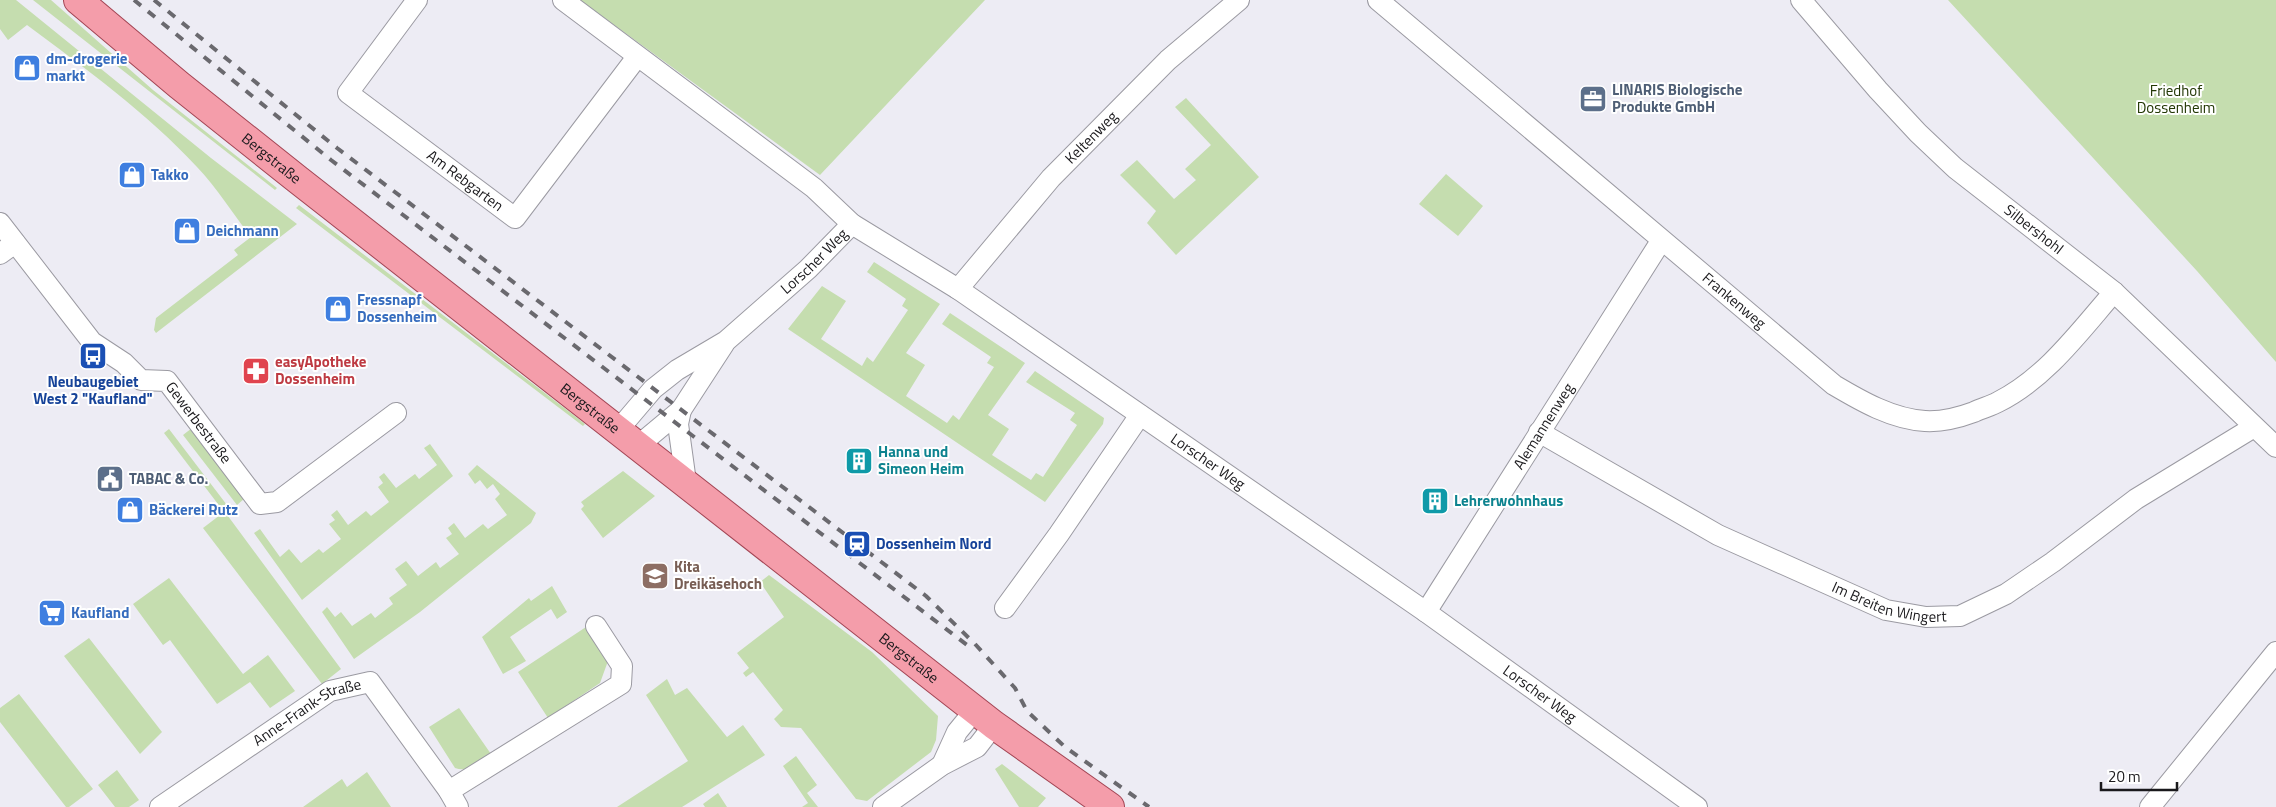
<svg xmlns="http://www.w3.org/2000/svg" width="2276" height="807" viewBox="0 0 2276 807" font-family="'Titillium Web',sans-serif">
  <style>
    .green { fill: #c5ddaf }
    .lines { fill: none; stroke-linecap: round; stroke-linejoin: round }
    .minor-casing { stroke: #9b9aa2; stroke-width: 22 }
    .primary-casing { stroke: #a34554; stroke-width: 30 }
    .minor { stroke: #fff; stroke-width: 20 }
    .primary { stroke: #f49daa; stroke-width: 28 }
    .rail { stroke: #6a696e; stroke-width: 4; stroke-dasharray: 9 9; stroke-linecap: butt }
    .labels { text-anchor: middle; stroke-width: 4; stroke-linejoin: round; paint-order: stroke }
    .shop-label { font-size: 15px; font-weight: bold; fill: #366cbe; stroke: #fff; text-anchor: start }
    .service-label { font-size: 15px; font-weight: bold; fill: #4e5e75; stroke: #fff; text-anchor: start }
    .park-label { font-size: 15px; fill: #223704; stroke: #fff }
    .street-label { font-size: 15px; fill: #1a191c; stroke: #fff }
    .health-label { font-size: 15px; font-weight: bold; fill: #be3a42; stroke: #fff; text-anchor: start }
    .transit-label { font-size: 15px; font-weight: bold; fill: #164399; stroke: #fff }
    .culture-label { font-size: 15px; font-weight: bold; fill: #0d838f; stroke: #fff; text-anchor: start }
    .education-label { font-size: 15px; font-weight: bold; fill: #785e54; stroke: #fff; text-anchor: start }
  </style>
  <rect width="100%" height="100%" fill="#edecf4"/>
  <!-- green -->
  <path class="green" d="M0,0H16L211,158L297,224L156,333L154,330L156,318L238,255L234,250L251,237C233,214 217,188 197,167C147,113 86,69 27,25L8,40L0,29Z
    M33,0H51L153,90L277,188L275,190Z
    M580,0H985L820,175Z
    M1948,0H2276V362L2197,271Z
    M1186,98L1259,177L1176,255L1147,223L1156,211L1120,175L1137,160L1174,199L1196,180L1185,169L1211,145L1175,107Z
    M1446,174L1483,206L1458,236L1419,204Z
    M299,205L571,413L585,424L583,426L296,208Z
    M874,262L940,304L906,353L925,365L906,396L947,423L953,415L959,420L994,367L987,363L991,357L942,324L950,313L1025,363L988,415L1009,429L992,455L1031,480L1036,473L1043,477L1077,425L1070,420L1075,413L1026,382L1035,371L1104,418L1103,424L1045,502L788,329L822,286L846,301L821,339L862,366L867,357L873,362L908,310L902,306L906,299L867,272Z
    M192,428L244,499L237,505L183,435Z
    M169,429L230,509L225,512L341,669L322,684L203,528L224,512L164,433Z
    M430,444L453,476L302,600L254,533L260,529L280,557L289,549L301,563L319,549L323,553L341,539L329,524L335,520L331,515L337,510L348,525L366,511L371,516L389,502L378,487L383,483L379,477L384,473L396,488L415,474L419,479L437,465L424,448Z
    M477,465L536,513L531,523L420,612L354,659L322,612L327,607L335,617L341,612L352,626L371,613L375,618L393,604L389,598L407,585L395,569L406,561L418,576L436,562L440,568L459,554L446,538L452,534L448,528L454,523L465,538L483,524L488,529L507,515L495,499L500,494L493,484L487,489L480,480L475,484L468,474Z
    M623,471L655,496L603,538L581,509L584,506L581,502Z
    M769,575L872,652L938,716L936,740L931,752L867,801L856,799L801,728L781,727L774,719L783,710L753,672L746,677L743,673L749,668L737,653L784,617L760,582Z
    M169,578L243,674L268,655L295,691L270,708L250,682L217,704L170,640L163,645L133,604Z
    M552,586L567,612L557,619L551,609L510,637L526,661L503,674L482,637L529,598L531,601Z
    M586,627L608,661L600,683L548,718L518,672Z
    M89,638L162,732L140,754L64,656Z
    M667,679L675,695L687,688L727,737L743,725L765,755L682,807H617L688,761L646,695Z
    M19,694L93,789L69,807H66L0,722V708Z
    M459,708L491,754C480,762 469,773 455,768L429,727Z
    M796,756L817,785L807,793L818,807H802L808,803L783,766Z
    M1002,764L1046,798L1038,807H1019L995,769Z
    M117,770L139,800L129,807H115L98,785Z
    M367,772L391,807H303L342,779L347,787Z
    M718,793L727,807H705L703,804Z"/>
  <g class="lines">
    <!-- minor casing -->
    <g class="minor-casing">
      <g id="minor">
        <path id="s1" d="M417,0L348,93L515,218L637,57"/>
        <path id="s2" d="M563,0L814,188L852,224L958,289L1426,612L1697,807"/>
        <path id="s3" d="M1378,0L1834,385C1861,401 1892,419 1925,421C1942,422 1958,418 1974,412C1982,408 1991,406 1998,402C2046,378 2080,331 2114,292"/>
        <path id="s4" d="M1801,0L1878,90L1918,133L1955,168L2114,292L2276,447"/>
        <path id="s5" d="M0,223L92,342L124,363L141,380L167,381L260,504L277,502L396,413"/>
        <path d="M0,254L15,243"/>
        <path id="s6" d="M958,289L1051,178L1168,60L1239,0"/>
        <path d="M681,410L678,424L686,482"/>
        <path id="s7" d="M619,429L653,389L677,370L726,341L808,269L852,224"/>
        <path id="s8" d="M1539,432L1718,535L1886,610L1926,617L1960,616L2006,594L2053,562L2136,499L2254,427"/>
        <path d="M639,445L681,410L724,344"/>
        <path d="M1005,608L1059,534L1140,415"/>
        <path id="s9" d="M1426,612L1661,241"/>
        <path d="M942,765L957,732L975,710"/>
        <path d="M449,791L621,684L622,666L596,626"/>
        <path id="s10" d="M160,807L330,691L370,682L449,791L458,807"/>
        <path d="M883,807L942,765L977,747L994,725"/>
        <path d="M2150,807L2276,652"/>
      </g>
    </g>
    <!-- primary casing -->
    <g class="primary-casing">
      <g id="primary">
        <path id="s11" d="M78,0L179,85L297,179L994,725L1110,807"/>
      </g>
    </g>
    <!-- minor -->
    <use href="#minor" class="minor"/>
    <!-- primary -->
    <use href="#primary" class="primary"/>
    <!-- rail -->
    <path class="rail" d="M134,0L331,160L971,648
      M154,0L337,148L926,596L975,644L1015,688L1027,711L1065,747L1149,807"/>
  </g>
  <!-- icons -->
  <defs>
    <g id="shop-square" transform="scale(1.4375)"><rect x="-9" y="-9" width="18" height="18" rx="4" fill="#3f7fe0" stroke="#fff"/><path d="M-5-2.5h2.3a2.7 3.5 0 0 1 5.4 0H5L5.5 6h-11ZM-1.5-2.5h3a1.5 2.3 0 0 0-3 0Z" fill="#fff"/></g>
    <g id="office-square" transform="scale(1.4375)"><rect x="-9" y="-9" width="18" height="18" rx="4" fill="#5c6f8a" stroke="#fff"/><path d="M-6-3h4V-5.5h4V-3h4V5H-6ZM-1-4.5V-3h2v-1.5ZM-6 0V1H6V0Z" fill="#fff"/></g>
    <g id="bus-square" transform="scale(1.4375)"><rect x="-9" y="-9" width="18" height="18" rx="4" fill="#1a4fb4" stroke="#fff"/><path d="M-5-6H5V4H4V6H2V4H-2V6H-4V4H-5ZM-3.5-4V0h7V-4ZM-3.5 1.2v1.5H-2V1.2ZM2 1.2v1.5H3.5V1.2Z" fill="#fff"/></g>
    <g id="pharmacy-square" transform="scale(1.4375)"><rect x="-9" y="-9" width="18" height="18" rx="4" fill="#e0444e" stroke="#fff"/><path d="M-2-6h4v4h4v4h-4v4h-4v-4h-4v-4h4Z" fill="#fff"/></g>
    <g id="building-square" transform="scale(1.4375)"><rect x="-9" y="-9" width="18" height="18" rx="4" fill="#0f9aa8" stroke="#fff"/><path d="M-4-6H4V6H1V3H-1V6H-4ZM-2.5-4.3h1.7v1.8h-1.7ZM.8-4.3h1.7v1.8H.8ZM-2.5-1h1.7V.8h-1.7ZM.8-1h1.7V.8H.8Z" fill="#fff"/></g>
    <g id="civic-square" transform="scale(1.4375)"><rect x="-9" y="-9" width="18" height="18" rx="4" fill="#5c6f8a" stroke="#fff"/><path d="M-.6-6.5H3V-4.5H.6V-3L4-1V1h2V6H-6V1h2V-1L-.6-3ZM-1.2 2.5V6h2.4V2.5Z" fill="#fff"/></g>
    <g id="station-square" transform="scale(1.4375)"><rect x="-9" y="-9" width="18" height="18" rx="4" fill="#1a4fb4" stroke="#fff"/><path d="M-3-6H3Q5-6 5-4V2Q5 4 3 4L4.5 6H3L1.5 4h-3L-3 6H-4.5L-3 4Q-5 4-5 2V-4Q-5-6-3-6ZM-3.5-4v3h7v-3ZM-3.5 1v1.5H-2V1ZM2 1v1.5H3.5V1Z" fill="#fff"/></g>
    <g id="school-square" transform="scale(1.4375)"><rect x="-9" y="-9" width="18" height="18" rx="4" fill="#8d6e63" stroke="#fff"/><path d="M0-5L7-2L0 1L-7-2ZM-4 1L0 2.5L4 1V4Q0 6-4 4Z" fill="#fff"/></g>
    <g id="supermarket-square" transform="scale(1.4375)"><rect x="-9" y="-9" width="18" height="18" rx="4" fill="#3f7fe0" stroke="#fff"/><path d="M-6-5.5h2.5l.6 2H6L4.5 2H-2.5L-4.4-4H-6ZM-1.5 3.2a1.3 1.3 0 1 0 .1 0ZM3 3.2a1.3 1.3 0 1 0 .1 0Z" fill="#fff"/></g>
  </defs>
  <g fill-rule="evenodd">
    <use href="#shop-square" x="27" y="68"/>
    <use href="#office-square" x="1593" y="99"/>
    <use href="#shop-square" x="132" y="175"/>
    <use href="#shop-square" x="187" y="231"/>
    <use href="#shop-square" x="338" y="309"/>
    <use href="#bus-square" x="93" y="356"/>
    <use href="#pharmacy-square" x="256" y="371"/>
    <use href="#building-square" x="859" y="461"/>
    <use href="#civic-square" x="110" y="479"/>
    <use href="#building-square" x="1435" y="501"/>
    <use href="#shop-square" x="130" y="510"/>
    <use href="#station-square" x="857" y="544"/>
    <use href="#school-square" x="655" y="576"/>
    <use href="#supermarket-square" x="52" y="613"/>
  </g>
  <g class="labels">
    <!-- shop labels -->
    <g class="shop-label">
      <text x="46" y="64">dm-drogerie<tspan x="46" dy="17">markt</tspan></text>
      <text x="151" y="180">Takko</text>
      <text x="206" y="236">Deichmann</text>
      <text x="357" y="305">Fressnapf<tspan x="357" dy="17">Dossenheim</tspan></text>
      <text x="149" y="515">Bäckerei Rutz</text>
      <text x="71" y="618">Kaufland</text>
    </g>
    <!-- service labels -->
    <g class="service-label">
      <text x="1612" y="95">LINARIS Biologische<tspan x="1612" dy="17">Produkte GmbH</tspan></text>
      <text x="129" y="484">TABAC &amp; Co.</text>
    </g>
    <!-- park labels -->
    <g class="park-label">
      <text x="2176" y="96">Friedhof<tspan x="2176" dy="17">Dossenheim</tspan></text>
    </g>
    <!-- street labels -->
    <g class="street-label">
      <text dy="5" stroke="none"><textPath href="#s6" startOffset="202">Keltenweg</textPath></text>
      <text dy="5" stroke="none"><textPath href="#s11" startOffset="250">Bergstraße</textPath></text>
      <text dy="5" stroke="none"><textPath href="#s1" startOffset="262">Am Rebgarten</textPath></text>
      <text dy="5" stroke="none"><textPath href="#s4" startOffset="328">Silbershohl</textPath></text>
      <text dy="5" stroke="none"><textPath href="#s7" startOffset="259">Lorscher Weg</textPath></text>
      <text dy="5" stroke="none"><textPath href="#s3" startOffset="466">Frankenweg</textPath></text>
      <text dy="5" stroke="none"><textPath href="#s11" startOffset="655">Bergstraße</textPath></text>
      <text dy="5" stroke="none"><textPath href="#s5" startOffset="291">Gewerbestraße</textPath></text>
      <text dy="5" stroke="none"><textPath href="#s9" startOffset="220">Alemannenweg</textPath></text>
      <text dy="5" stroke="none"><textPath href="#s2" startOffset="794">Lorscher Weg</textPath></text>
      <text dy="5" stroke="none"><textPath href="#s8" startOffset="392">Im Breiten Wingert</textPath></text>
      <text dy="5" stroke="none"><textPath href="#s11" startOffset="1060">Bergstraße</textPath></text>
      <text dy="5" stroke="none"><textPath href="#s2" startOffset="1199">Lorscher Weg</textPath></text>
      <text dy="5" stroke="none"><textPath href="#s10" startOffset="176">Anne-Frank-Straße</textPath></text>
    </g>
    <!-- health labels -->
    <g class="health-label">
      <text x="275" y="367">easyApotheke<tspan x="275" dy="17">Dossenheim</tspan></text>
    </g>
    <!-- transit labels -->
    <g class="transit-label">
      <text x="93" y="387">Neubaugebiet<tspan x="93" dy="17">West 2 "Kaufland"</tspan></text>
      <text x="876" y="549" text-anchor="start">Dossenheim Nord</text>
    </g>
    <!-- culture labels -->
    <g class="culture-label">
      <text x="878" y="457">Hanna und<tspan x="878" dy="17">Simeon Heim</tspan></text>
      <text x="1454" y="506">Lehrerwohnhaus</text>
    </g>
    <!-- education labels -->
    <g class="education-label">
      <text x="674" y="572">Kita<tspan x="674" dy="17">Dreikäsehoch</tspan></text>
    </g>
  </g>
  <!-- scale -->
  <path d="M2101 782v8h76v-8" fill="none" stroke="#1a191c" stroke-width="2.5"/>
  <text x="2108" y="782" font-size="15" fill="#1a191c" stroke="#ffffff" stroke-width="4" paint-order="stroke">20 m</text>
</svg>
